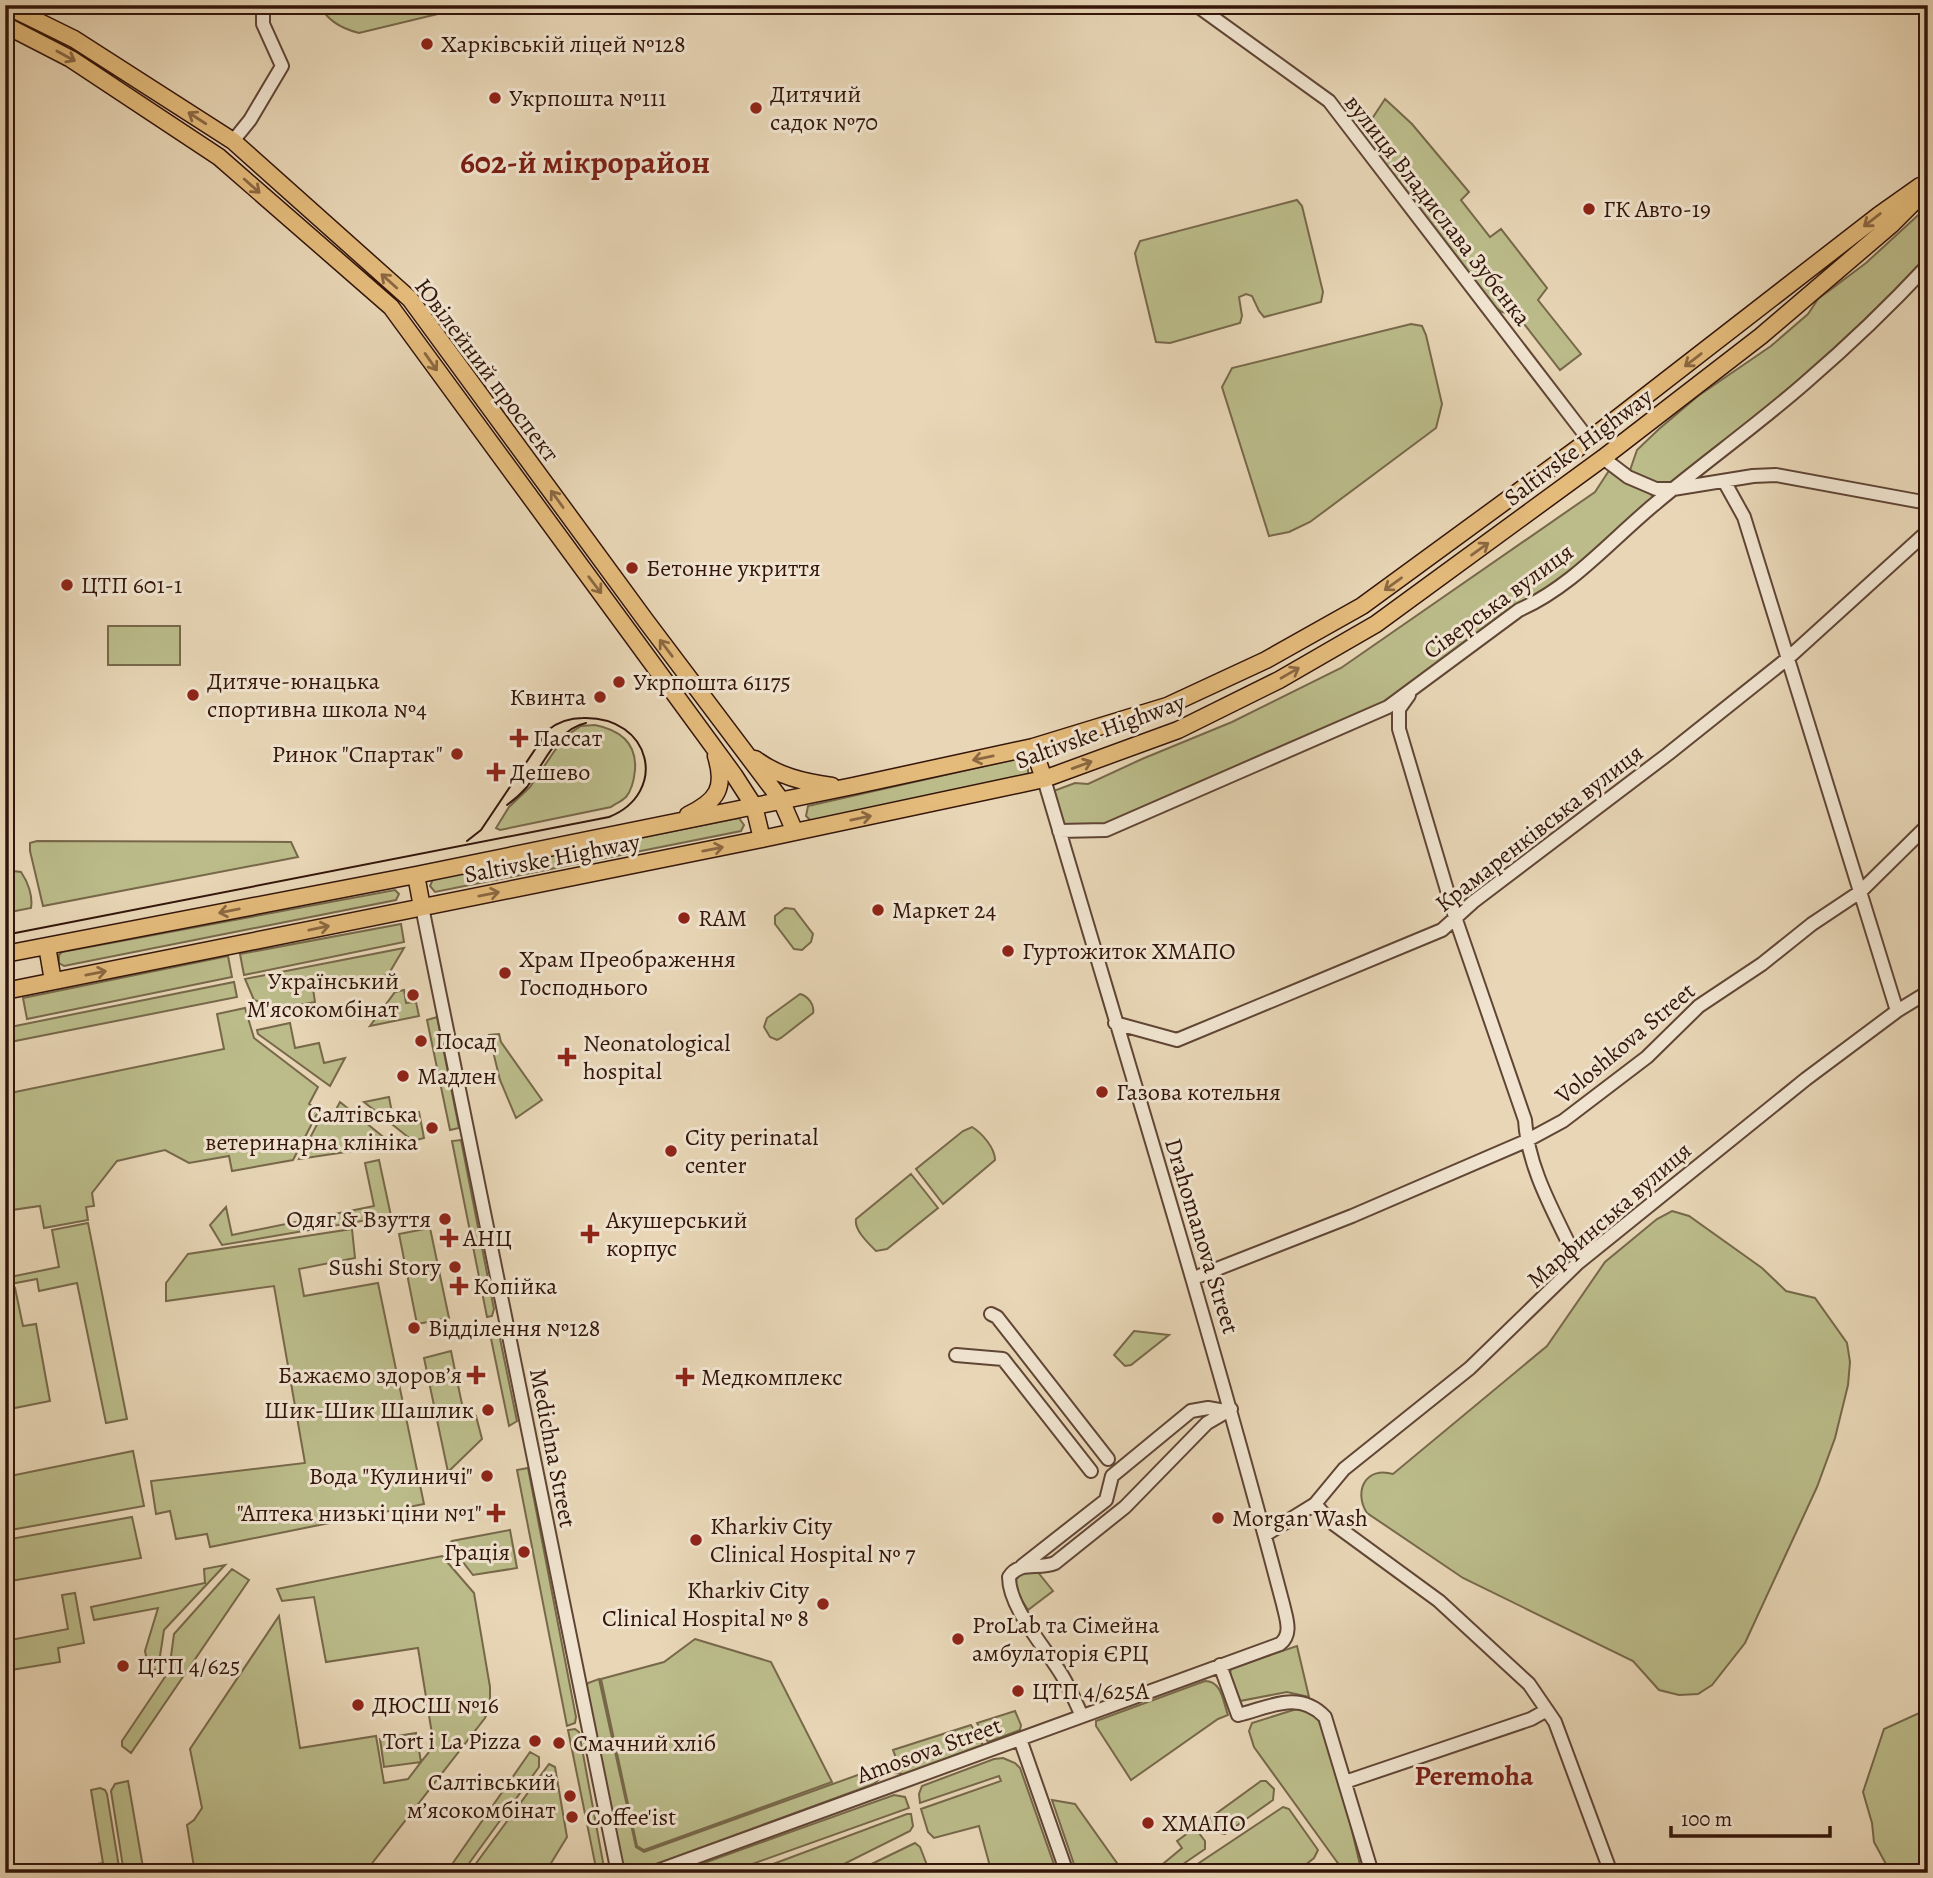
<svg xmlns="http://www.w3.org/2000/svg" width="1933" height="1878" viewBox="0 0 1933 1878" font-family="Alegreya,serif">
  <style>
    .green { fill: #bbbc8a; stroke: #77684a; stroke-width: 2 }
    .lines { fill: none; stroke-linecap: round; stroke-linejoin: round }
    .minor-casing { stroke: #604535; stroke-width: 16 }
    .major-casing { stroke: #33150a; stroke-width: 19 }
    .minor { stroke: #f0e4d0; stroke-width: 12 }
    .major { stroke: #e4bb7b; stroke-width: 16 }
    .tram { stroke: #33150a; stroke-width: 2 }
    .oneway { stroke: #8c6842 }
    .poi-dot { fill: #8f2418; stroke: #f0e4d0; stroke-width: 2.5 }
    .labels { text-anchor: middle; stroke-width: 6; stroke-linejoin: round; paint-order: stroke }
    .poi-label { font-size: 24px; fill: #33150a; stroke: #f0e4d0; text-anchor: start }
    .street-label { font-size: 24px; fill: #33150a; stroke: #f0e4d0 }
    .quarter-label { font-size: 28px; font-weight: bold; fill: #7a1f14; stroke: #f0e4d0 }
    .district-label { font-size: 32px; font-weight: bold; fill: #7a1f14; stroke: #f0e4d0 }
  </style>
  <rect width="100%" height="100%" fill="#e8d6b6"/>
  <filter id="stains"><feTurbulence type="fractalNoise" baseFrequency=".00286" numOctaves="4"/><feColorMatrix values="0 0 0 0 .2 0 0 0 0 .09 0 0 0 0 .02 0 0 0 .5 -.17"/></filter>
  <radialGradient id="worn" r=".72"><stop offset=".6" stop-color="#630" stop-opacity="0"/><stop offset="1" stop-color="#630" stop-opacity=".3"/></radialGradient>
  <!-- green -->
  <path class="green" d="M320,5H475L359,33C343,29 327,21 320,5Z
    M1385,99L1412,124L1469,192L1461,200L1490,237L1501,229L1547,288L1538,300L1581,354L1560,370L1517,315L1502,312L1493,306L1363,139L1362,134Z
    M1297,200L1302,206L1323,292L1321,302L1264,317L1259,311L1252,296L1246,294L1239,297L1242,316L1240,323L1170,343L1156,342L1137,263L1135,253L1140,241Z
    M1928,206V265L1886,310L1673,489L1646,486L1656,503L1604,548L1388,707L1106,830L1059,831L1048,793L1075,783L1088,784L1142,759L1232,722L1341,668L1595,492L1612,466L1628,476L1637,450L1659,429L1698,396L1771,346L1808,314L1818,299L1866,263Z
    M1411,324L1422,326L1426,335L1442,404L1436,428L1310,522L1289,532L1269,536L1222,387L1232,368Z
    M108,626H180V665H108Z
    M595,725C620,730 637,743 635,770C634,780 632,790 626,797C622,801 615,804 611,807L500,830L496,828L509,807L530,787L564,737L581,726Z
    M1020,758L1028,764V775L811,821L806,816L808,806Z
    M739,818L744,825L741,831L435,892L430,886L433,879Z
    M37,841L291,842L298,857L43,906L30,851V843Z
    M5,870L21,872C28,882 33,896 31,908L5,913Z
    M395,890L399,894L396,900L64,966L59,963V955L62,952Z
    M785,908L794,909L813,934L811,942L802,950L794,949L775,924V916Z
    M401,924L404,942L244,975L240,954Z
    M404,948L388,975L313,989L315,1002L279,1009L254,1000L245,979Z
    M228,956L232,977L27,1019L23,998Z
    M234,982L237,997L5,1043V1028Z
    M404,990L406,1003L416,1002L419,1016L370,1026L395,992Z
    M800,994C808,996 815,1005 813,1013L781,1038L777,1040L770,1037L764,1027L767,1018Z
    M245,1008L254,1038L318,1087L309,1104L319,1110L293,1160L232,1171L229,1156L189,1163L165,1150L117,1161L92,1193L94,1206L86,1207L88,1220L44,1228L40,1206L5,1211V1094L224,1049L217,1014Z
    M437,1017L459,1128L450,1130L427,1020Z
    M290,1023L295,1048L319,1043L324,1063L345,1058L330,1086L258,1034L257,1030Z
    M499,1034L501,1042L542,1100L516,1118L500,1080L489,1035Z
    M389,1097L393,1118L419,1112L424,1138L413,1141L364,1102Z
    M340,1102L386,1139L366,1142L367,1149L299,1159L324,1111L333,1115Z
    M972,1127C982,1133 995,1148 995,1160L943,1204L916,1169L963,1131Z
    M461,1140L494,1309L492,1316L487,1317L452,1141Z
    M379,1160L391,1216L222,1245L210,1225L226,1207L232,1235L374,1206L365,1163Z
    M911,1174L938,1208L887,1249L876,1251C868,1243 854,1230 856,1219Z
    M1672,1211L1689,1216L1762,1268L1786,1291L1815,1298L1847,1343L1850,1362L1848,1385L1835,1438L1817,1487L1745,1643L1712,1685L1698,1694L1679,1695L1659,1690L1633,1661L1463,1578L1367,1513C1353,1491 1366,1466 1393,1474L1547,1346L1605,1262L1657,1219Z
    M88,1223L127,1419L106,1423L77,1283L39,1291L37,1279L5,1285V1278L59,1267L52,1230Z
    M430,1228L449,1318L417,1324L399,1234Z
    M352,1229L355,1258L299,1269L304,1296L378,1283L424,1504L210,1547L207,1534L176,1539L170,1511L156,1514L151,1481L305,1463L274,1286L166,1301V1283L188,1254Z
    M15,1288L23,1326L36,1324L50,1401L5,1410V1290Z
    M488,1324L498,1329L517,1421L509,1426Z
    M1134,1331L1169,1335L1131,1365L1125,1366L1114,1355Z
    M451,1351L464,1414L476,1416L482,1439L448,1472L424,1358Z
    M133,1451L144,1506L5,1531V1477Z
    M528,1468L576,1717L575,1723L567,1726L517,1470Z
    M132,1517L141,1558L5,1582V1540Z
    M510,1530L517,1568L473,1575L449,1544L452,1541Z
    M442,1556L474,1593L490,1687V1707L485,1718L366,1871L364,1873H195L187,1825L194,1820L202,1808L190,1749L279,1616L300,1748L376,1736L384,1783L408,1779L421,1762L384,1767L380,1739L416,1733L421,1762L434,1746L418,1648L326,1662L314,1597L282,1601L277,1589Z
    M225,1565L164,1630L158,1669L149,1671L145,1651L158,1608L94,1620L91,1607L205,1583L204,1569Z
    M232,1569L249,1580L131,1753L122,1746V1741L169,1671L174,1634Z
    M1037,1571L1053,1591L1028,1610L1013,1586L1015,1574Z
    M75,1593L84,1643L58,1648L60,1662L5,1671V1641L68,1629L62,1595Z
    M695,1639L771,1662L832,1782L644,1850L637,1846L601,1679L664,1662Z
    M1297,1646L1309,1697L1287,1692L1240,1701L1230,1674L1231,1668Z
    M599,1679L636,1847L644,1852L880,1767V1778L874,1784L637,1871H627L622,1864L586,1688L588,1683Z
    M1205,1681C1222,1681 1223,1702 1228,1715L1218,1719L1131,1780L1096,1726V1721Z
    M1306,1706L1320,1722L1343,1793L1362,1873H1346L1337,1862L1254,1747L1249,1731L1252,1723Z
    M1928,1709V1873H1886L1887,1866L1874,1842L1872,1823L1863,1792L1884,1729Z
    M1015,1711L1021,1725L1020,1730L988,1742L977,1723Z
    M971,1725L983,1745L904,1774L895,1773L890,1764L897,1761L893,1750Z
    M575,1729L579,1732L605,1873H597L568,1730Z
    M530,1752L539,1757V1767L462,1873H446Z
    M1003,1758L1015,1763L1020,1768L1057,1873H982L991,1870L979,1826L934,1838L928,1832L921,1809L1001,1781L999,1776L920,1803L919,1794L922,1786L994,1759Z
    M549,1764L555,1767L567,1837L545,1873H469Z
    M128,1781L144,1873H124L111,1791L115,1784Z
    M1261,1781H1266L1274,1789L1273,1800L1225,1834L1216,1832L1206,1821Z
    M100,1788L105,1790L107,1794L120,1873H45L103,1863L91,1790Z
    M894,1795L905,1797L909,1808L727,1873H676Z
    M1052,1800L1075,1804L1124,1873H1077Z
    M1283,1807L1289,1809L1318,1850L1314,1858L1295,1873H1184Z
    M907,1814H911L913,1826L910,1831L826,1873H749Z
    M1195,1828L1205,1841V1849L1170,1873H1152L1182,1848L1177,1841Z
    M915,1843L920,1847L930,1873L855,1872Z"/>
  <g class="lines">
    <!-- minor casing -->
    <g class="minor-casing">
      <path id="minor" d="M1196,5L1329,101L1589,440
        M233,141L250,120L282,66L263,24V5
        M1603,458L1628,477L1656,489H1673L1753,476L1776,475L1928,503
        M1724,481L1744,517L1897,1011
        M1409,695L1399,709V729L1455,917L1525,1120C1528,1171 1557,1217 1578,1263
        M1059,831L1106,830L1388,707L1519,610C1572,587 1612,539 1656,503C1705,462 1757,425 1805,383C1848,346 1889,307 1928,265
        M422,907L618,1873
        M1115,1023L1177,1040L1442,930L1473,902L1668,754L1787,659L1928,531
        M1194,1278L1352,1216L1526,1141L1563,1121L1647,1057L1699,1006L1762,964L1812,924L1860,892L1928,825
        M991,1314L997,1317L1108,1459
        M956,1355L1003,1359L1091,1471
        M1315,1504L1331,1522L1439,1601L1529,1684L1555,1722L1611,1873
        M1265,1535L1315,1504L1344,1469L1470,1368L1578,1263L1806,1079L1897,1011L1928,992
        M1022,1566L1106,1500L1112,1476L1191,1411L1208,1408L1225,1411
        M1220,1665L1238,1715C1270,1707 1299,1690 1325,1717L1372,1873
        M1082,1716C1076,1703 1070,1689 1063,1677C1047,1649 1009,1609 1009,1577C1020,1560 1038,1570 1055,1563L1125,1507L1207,1423L1231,1409
        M1020,1739L1067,1873
        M1345,1782L1531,1719L1547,1710
        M652,1873L1280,1644C1293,1634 1286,1618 1283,1604C1210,1327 1125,1054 1044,779"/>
    </g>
    <!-- major casing -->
    <g class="major-casing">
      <path id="major" d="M5,5L74,39L233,141L410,299L646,621L781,800L795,832
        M5,25L71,59L219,157L391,307L734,775L754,806L762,839
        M1033,747L1044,779
        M755,759C778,776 803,782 832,786
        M688,815C717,801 726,788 716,756
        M416,875L422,907
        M47,946L53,981
        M5,954L416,875L853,786L1033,747L1167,706L1266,660L1362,606L1589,440L1879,215L1920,186
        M5,991L762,839L1044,779L1178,730L1279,680L1376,624L1603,458L1761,336L1891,225L1928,188"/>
    </g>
    <!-- minor -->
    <use href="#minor" class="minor"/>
    <!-- major -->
    <use href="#major" class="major"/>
    <!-- tram -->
    <path class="tram" d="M507,805C514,800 521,794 527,787C543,765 557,729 586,723
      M5,935L609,817C669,793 652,716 583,718C570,718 558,722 548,730L481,830L467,841"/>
  </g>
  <!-- one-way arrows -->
  <defs><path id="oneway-shaft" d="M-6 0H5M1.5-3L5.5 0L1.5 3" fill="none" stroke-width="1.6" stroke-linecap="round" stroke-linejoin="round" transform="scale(1.75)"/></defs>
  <g class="oneway">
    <use href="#oneway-shaft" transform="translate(66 56) rotate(29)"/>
    <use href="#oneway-shaft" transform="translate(197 118) rotate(-147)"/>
    <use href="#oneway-shaft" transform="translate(252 186) rotate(42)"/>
    <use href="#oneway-shaft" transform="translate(1872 220) rotate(142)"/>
    <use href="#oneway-shaft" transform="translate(389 281) rotate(-138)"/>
    <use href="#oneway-shaft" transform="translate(1693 360) rotate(142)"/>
    <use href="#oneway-shaft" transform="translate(431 362) rotate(55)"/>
    <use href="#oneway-shaft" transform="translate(557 499) rotate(-126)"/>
    <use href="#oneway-shaft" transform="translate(1480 549) rotate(-36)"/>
    <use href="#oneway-shaft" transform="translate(1393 584) rotate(144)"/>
    <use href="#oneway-shaft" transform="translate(595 585) rotate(53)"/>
    <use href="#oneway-shaft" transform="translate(666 648) rotate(-127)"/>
    <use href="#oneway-shaft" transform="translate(1290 673) rotate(-30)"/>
    <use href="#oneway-shaft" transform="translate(983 758) rotate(168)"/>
    <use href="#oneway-shaft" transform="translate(1082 765) rotate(-20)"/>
    <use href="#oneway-shaft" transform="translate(861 818) rotate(-12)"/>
    <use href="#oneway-shaft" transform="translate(713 849) rotate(-11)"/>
    <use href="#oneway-shaft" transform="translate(489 894) rotate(-11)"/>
    <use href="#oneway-shaft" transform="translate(229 911) rotate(169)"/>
    <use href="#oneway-shaft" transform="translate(319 928) rotate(-12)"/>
    <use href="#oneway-shaft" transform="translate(96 973) rotate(-11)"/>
  </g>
  <!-- markers -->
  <g class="poi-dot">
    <circle cx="427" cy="44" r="7"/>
    <circle cx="495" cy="98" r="7"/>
    <circle cx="756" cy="108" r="7"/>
    <circle cx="1589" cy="209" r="7"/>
    <circle cx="632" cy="568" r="7"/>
    <circle cx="67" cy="585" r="7"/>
    <circle cx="619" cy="682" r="7"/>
    <circle cx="193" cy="695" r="7"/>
    <circle cx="600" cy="697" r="7"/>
    <path d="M515.5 727.5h7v7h7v7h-7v7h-7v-7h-7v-7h7z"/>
    <circle cx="457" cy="754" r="7"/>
    <path d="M492.5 761.5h7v7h7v7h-7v7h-7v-7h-7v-7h7z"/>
    <circle cx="878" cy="910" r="7"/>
    <circle cx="684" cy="918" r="7"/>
    <circle cx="1008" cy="951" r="7"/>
    <circle cx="505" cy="973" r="7"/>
    <circle cx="413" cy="995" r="7"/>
    <circle cx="421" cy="1041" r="7"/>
    <path d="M563.5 1046.5h7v7h7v7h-7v7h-7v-7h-7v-7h7z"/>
    <circle cx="403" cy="1076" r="7"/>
    <circle cx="1102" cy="1092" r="7"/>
    <circle cx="432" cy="1128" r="7"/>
    <circle cx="671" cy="1151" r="7"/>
    <circle cx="445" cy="1219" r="7"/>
    <path d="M586.5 1223.5h7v7h7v7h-7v7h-7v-7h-7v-7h7z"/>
    <path d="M445.5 1227.5h7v7h7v7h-7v7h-7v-7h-7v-7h7z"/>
    <circle cx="455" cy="1267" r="7"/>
    <path d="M455.5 1275.5h7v7h7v7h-7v7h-7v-7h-7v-7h7z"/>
    <circle cx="414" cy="1328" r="7"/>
    <path d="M472.5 1364.5h7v7h7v7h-7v7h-7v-7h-7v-7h7z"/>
    <path d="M681.5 1366.5h7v7h7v7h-7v7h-7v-7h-7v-7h7z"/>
    <circle cx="488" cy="1410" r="7"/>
    <circle cx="487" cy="1476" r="7"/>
    <path d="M492.5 1502.5h7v7h7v7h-7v7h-7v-7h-7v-7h7z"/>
    <circle cx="1218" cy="1518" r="7"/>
    <circle cx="696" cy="1540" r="7"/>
    <circle cx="524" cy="1552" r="7"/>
    <circle cx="823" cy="1604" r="7"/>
    <circle cx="958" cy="1639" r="7"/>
    <circle cx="123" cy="1666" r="7"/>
    <circle cx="1018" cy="1691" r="7"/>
    <circle cx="358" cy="1705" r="7"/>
    <circle cx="535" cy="1741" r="7"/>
    <circle cx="559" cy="1743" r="7"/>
    <circle cx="570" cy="1796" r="7"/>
    <circle cx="572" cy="1817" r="7"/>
    <circle cx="1148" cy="1823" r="7"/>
  </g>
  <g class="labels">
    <!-- poi labels -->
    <g class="poi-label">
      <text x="441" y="52">Харківській ліцей №128</text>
      <text x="770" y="102">Дитячий<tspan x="770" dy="28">садок №70</tspan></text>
      <text x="509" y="106">Укрпошта №111</text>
      <text x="1603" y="217">ГК Авто-19</text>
      <text x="646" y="576">Бетонне укриття</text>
      <text x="81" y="593">ЦТП 601-1</text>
      <text x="207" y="689">Дитяче-юнацька<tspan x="207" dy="28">спортивна школа №4</tspan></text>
      <text x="633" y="690">Укрпошта 61175</text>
      <text x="586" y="705" text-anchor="end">Квинта</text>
      <text x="533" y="746">Пассат</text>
      <text x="443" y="762" text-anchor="end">Ринок "Спартак"</text>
      <text x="510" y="780">Дешево</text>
      <text x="892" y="918">Маркет 24</text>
      <text x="698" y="926">RAM</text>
      <text x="1022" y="959">Гуртожиток ХМАПО</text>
      <text x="519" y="967">Храм Преображення<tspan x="519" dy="28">Господнього</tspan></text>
      <text x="399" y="989" text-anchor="end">Український<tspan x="399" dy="28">М'ясокомбінат</tspan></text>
      <text x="435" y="1049">Посад</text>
      <text x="583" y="1051">Neonatological<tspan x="583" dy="28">hospital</tspan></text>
      <text x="417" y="1084">Мадлен</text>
      <text x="1116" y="1100">Газова котельня</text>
      <text x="418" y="1122" text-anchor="end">Салтівська<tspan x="418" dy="28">ветеринарна клініка</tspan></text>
      <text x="685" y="1145">City perinatal<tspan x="685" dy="28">center</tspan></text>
      <text x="431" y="1227" text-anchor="end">Одяг &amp; Взуття</text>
      <text x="606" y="1228">Акушерський<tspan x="606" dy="28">корпус</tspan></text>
      <text x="463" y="1246">АНЦ</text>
      <text x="441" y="1275" text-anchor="end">Sushi Story</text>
      <text x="473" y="1294">Копійка</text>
      <text x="428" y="1336">Відділення №128</text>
      <text x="462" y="1383" text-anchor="end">Бажаємо здоровʼя</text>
      <text x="701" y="1385">Медкомплекс</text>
      <text x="474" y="1418" text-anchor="end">Шик-Шик Шашлик</text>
      <text x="473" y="1484" text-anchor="end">Вода "Кулиничі"</text>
      <text x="482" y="1521" text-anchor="end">"Аптека низькі ціни №1"</text>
      <text x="1232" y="1526">Morgan Wash</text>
      <text x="710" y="1534">Kharkiv City<tspan x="710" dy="28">Clinical Hospital № 7</tspan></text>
      <text x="510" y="1560" text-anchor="end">Грація</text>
      <text x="809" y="1598" text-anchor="end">Kharkiv City<tspan x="809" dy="28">Clinical Hospital № 8</tspan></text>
      <text x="972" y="1633">ProLab та Сімейна<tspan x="972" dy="28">амбулаторія ЄРЦ</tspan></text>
      <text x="137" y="1674">ЦТП 4/625</text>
      <text x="1032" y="1699">ЦТП 4/625А</text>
      <text x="372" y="1713">ДЮСШ №16</text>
      <text x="521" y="1749" text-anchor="end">Tort i La Pizza</text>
      <text x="573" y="1751">Смачний хліб</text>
      <text x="556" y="1790" text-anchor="end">Салтівський<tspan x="556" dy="28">мʼясокомбінат</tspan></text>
      <text x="586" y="1825">Coffee'ist</text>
      <text x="1162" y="1831">ХМАПО</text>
    </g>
    <!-- street labels -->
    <g class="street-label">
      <text transform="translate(1438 210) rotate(52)" y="8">вулиця Владислава Зубенка</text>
      <text transform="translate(487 370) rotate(53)" y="8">Ювілейний проспект</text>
      <text transform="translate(1578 447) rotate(-37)" y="8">Saltivske Highway</text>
      <text transform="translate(1498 601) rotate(-36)" y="8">Сіверська вулиця</text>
      <text transform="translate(1100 731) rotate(-20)" y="8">Saltivske Highway</text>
      <text transform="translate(1539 828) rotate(-38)" y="8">Крамаренківська вулиця</text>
      <text transform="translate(552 858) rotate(-11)" y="8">Saltivske Highway</text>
      <text transform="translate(1625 1043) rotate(-40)" y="8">Voloshkova Street</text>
      <text transform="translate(1609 1215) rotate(-41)" y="8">Марфинська вулиця</text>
      <text transform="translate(1202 1236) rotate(73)" y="8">Drahomanova Street</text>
      <text transform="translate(553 1448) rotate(79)" y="8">Medichna Street</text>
      <text transform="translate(929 1750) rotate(-20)" y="8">Amosova Street</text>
    </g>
    <!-- quarter labels -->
    <g class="quarter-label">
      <text x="1474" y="1785">Peremoha</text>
    </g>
    <!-- district labels -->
    <g class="district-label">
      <text x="585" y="173">602-й мікрорайон</text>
    </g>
  </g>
  <!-- margin -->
  <rect width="1933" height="1878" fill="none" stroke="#e8d6b6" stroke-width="28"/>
  <rect x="7" y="7" width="1919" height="1864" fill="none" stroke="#33150a" stroke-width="3.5"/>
  <rect x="14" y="14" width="1905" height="1850" fill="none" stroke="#33150a" stroke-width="2"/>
  <!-- scale -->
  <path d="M1671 1826v10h159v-10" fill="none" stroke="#33150a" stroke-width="3.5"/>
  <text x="1681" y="1826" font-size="21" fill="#33150a" stroke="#f0e4d0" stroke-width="5" paint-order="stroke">100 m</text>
  <rect width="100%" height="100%" filter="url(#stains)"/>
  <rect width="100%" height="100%" fill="url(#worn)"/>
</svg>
